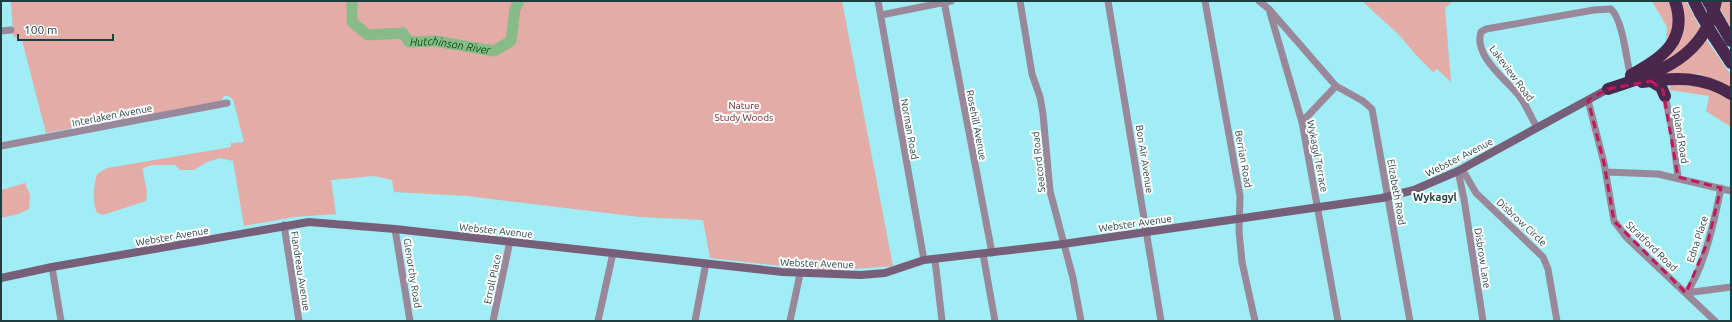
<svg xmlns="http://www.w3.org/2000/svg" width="1732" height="322" viewBox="0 0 1732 322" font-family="Ubuntu,sans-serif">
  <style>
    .green { fill: #e3aca7 }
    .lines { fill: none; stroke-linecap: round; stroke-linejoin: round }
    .river { stroke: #8b8; stroke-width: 11 }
    .street { stroke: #99879a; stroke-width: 7 }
    .secondary { stroke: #775e79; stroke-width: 8 }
    .highway { stroke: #4a284d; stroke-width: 12 }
    .highway-bridge { stroke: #4a284d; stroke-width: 12 }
    .marked { fill: none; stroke: #c2185b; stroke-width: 3; stroke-dasharray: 8 5; stroke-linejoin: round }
    .labels { text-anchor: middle; stroke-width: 4; stroke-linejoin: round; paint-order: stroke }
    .street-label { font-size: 10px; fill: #1d3d41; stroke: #fefefe }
    .park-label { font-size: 10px; fill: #721d1e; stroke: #fefefe }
    .water-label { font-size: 11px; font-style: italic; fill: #055313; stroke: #fefefe }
    .neighbourhood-label { font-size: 11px; font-weight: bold; fill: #1d3d41; stroke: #fefefe }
  </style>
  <rect width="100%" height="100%" fill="#a0edf5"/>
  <!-- green -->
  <path class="green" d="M11,1H842L893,266L827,271L710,258L703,220L640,217L467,196L394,192L392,180L374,176L331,180L336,214L294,217L244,226L233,161L220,158L207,162L194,170H180L175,165H152L143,168C143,178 149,192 146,201L103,215L97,213C92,200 93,188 97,174L107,168L231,147V143L244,142L233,99L228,96H224L221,101L46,133L22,40L13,36Z
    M1362,1H1453L1445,8L1451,82L1437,69L1433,72L1418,57L1399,35Z
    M1652,1H1671L1675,27L1666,43L1667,27Z
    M1679,1H1686L1702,31L1680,56L1650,67L1676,45Z
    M1720,1H1731V28L1719,7Z
    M1706,39L1731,75V89L1700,74L1664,75L1666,72Z
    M1674,83L1704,84L1731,99V127L1706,111L1709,96L1669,90L1670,85Z
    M25,183L30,195L29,209L18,214L1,218V190Z"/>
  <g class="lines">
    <!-- river -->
    <path class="river" id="s1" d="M352,1V22L368,35L403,33L409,42L435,41L494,51L511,41L515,9L519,1"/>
    <!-- street -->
    <path class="street" d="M878,1L924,260
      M944,1L992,253
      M1020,1L1032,74L1040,97L1043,114L1050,191L1073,278L1081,321
      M1108,1L1161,321
      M1205,1L1240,196L1239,231L1242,262L1255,321
      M1259,1L1269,9L1302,122L1338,321
      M1269,9L1336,86L1363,101L1372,109L1410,321
      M881,15L951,1
      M1,31L11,30
      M1665,96L1673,135L1678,177
      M1588,100L1604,163L1614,221L1627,238L1715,321
      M1302,122L1336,86
      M1537,127C1531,118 1527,106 1520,97C1507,80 1473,56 1481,32L1486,29L1594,10L1611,9C1622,19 1626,55 1629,69
      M1,146L227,103
      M1462,169L1476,193L1543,257L1548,269L1557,321
      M1458,171L1464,199L1483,321
      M1606,172L1658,174L1731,191
      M284,225L299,321
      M395,229L410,321
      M983,254L995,321
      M935,260L942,321
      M52,267L61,321
      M1686,293C1704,270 1715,218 1721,188
      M1686,293L1731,287
      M493,321L510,241
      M598,321L613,253
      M695,321L706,263
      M790,321L800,274"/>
    <!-- secondary -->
    <path class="secondary" d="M1,278L52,267L309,222L395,229L783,272L861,275L885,273L924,260L1063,244L1382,198L1414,190L1458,171L1608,89"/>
    <!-- highway -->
    <path class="highway" d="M1694,1L1700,13
      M1720,22L1731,41
      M1714,37L1731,63
      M1631,75C1661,58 1689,41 1675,1
      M1651,81L1661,87L1665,96
      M1642,82C1675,77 1703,76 1731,94
      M1608,89C1657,73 1705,59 1716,1"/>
    <!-- highway-bridge -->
    <path class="highway-bridge" d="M1708,1L1720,22
      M1700,13L1714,37"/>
  </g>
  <!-- marked area -->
  <path class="marked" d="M1651,81L1663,90L1678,177L1721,188L1708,241L1686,293L1614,221L1604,163L1588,100L1608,89Z"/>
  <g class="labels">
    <!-- street labels -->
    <g class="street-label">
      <text transform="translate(1512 73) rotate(53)" y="4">Lakeview Road</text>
      <text transform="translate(112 115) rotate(-11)" y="4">Interlaken Avenue</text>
      <text transform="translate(977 125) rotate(79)" y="4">Rosehill Avenue</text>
      <text transform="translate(910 129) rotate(80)" y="4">Norman Road</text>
      <text transform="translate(1681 135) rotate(81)" y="4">Upland Road</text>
      <text transform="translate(1318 156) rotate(79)" y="4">Wykagyl Terrace</text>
      <text transform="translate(1459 157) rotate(-27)" y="4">Webster Avenue</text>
      <text transform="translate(1145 159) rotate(81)" y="4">Bon Air Avenue</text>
      <text transform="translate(1244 159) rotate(80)" y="4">Berrian Road</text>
      <text transform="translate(1038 162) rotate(-96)" y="4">Seacord Road</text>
      <text transform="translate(1397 192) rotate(80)" y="4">Elizabeth Road</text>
      <text transform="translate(1522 222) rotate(43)" y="4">Disbrow Circle</text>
      <text transform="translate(1135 223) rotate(-8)" y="4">Webster Avenue</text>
      <text transform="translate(496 230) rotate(6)" y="4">Webster Avenue</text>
      <text transform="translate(172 236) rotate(-10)" y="4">Webster Avenue</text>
      <text transform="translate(1697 239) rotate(-72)" y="4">Edna Place</text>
      <text transform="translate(1652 246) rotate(44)" y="4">Stratford Road</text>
      <text transform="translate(1483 258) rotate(81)" y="4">Disbrow Lane</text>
      <text transform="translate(817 263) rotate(2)" y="4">Webster Avenue</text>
      <text transform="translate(301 271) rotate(81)" y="4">Flandreau Avenue</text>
      <text transform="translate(413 273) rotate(81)" y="4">Glenorchy Road</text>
      <text transform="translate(492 279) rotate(-78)" y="4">Erroll Place</text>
    </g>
    <!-- park labels -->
    <g class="park-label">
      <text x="744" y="109">Nature<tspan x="744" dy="12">Study Woods</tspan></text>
    </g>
    <!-- water labels -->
    <g class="water-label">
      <text dy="4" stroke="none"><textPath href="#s1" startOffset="129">Hutchinson River</textPath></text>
    </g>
    <!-- neighbourhood labels -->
    <g class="neighbourhood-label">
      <text x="1435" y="201">Wykagyl</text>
    </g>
  </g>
  <!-- border -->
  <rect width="1732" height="322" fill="none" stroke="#1d3d41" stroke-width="4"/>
  <!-- scale -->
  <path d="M18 34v6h95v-6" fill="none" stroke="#1d3d41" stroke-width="2"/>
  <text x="24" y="34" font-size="12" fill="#1d3d41" stroke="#fefefe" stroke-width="3" paint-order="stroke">100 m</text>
</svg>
